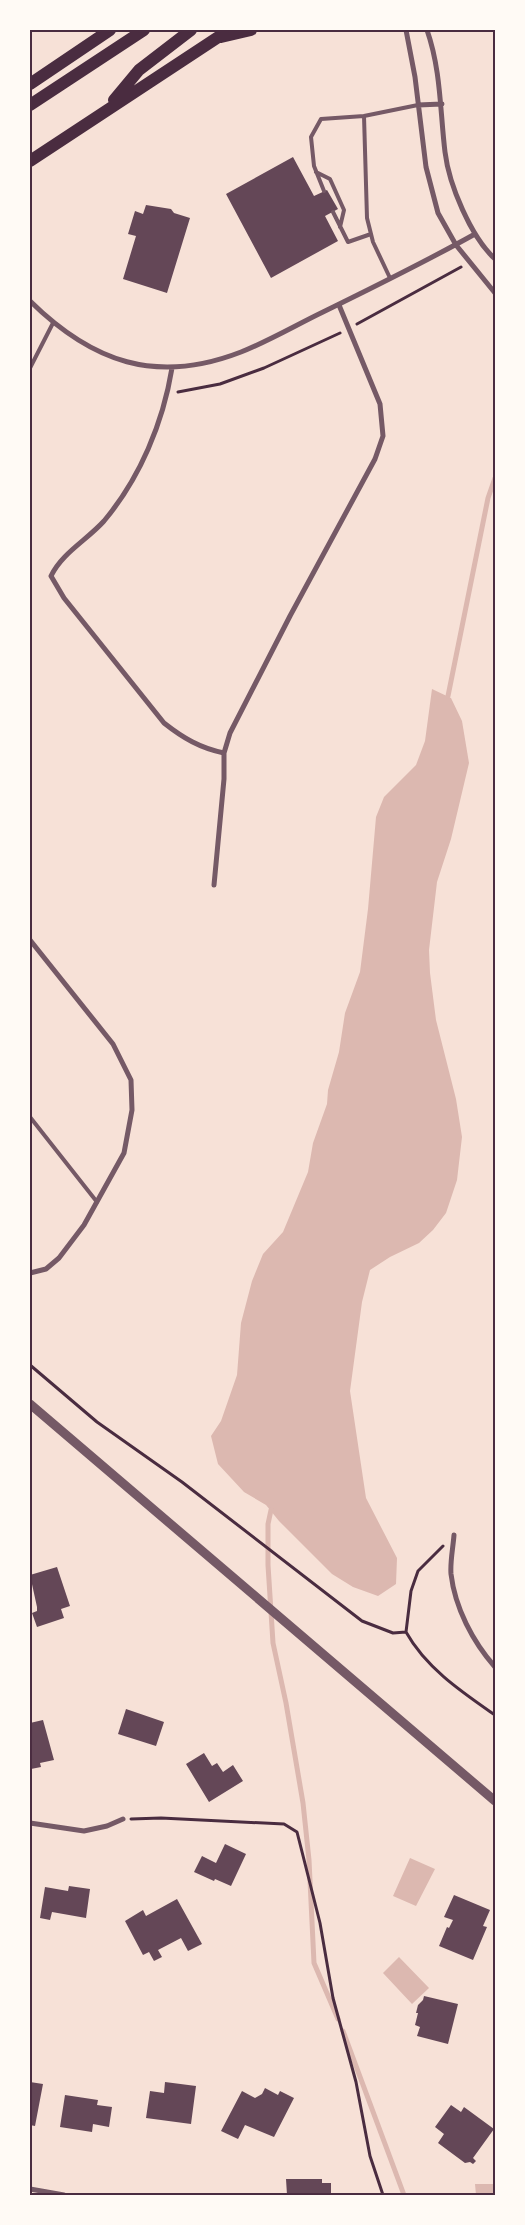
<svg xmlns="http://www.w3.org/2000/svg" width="525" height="2225" viewBox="0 0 525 2225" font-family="'Archivo Narrow',sans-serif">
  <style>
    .water { fill: #dcb8b0 }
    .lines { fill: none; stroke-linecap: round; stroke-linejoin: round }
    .stream { stroke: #dcb8b0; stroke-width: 5 }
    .building { fill: #644757 }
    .path { stroke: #4a2c40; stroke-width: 3 }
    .service { stroke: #755966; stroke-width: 4 }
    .minor { stroke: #755966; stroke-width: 5 }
    .tertiary { stroke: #755966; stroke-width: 9 }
    .primary { stroke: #4a2c40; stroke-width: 12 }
    .neatline { fill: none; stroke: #4a2c40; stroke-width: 2 }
  </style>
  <rect width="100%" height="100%" fill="#f7e1d7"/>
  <!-- water -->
  <path class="water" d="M432,689L451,698L462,721L469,763L451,839L437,882L429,950L430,973L436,1020L456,1099L462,1137L457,1180L446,1213L433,1230L419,1243L390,1257L370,1270L362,1302L350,1391L366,1498L397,1558L396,1584L378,1596L353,1587L332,1574L279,1521L266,1505L244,1492L218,1464L211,1436L221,1421L237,1375L241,1323L252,1281L263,1254L283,1232L308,1172L313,1143L327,1104L328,1090L339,1052L345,1013L360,972L368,909L376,817L384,797L416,765L425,741Z
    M410,1858L435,1869L416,1906L393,1896Z
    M399,1957L429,1988L412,2004L383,1973Z
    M475,2184H495V2195H476Z"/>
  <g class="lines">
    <!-- stream -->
    <path class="stream" d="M448,696L488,498L495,478
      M271,1510L268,1524V1565L273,1643L286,1703L303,1803L309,1860L314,1963L338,2019
      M343,2031L404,2195"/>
  </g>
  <!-- building -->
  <path class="building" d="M293,157L314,196L327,190L338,209L325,216L338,241L271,278L226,194Z
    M146,205L171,209L174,213L190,218L167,293L123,279L136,236L128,234L135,211L143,214Z
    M57,1567L70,1606L61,1609L64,1618L37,1627L32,1613L37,1611V1607L30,1575Z
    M126,1709L164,1722L156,1746L118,1734Z
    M43,1720L54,1760L40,1763L41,1767L31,1769L30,1723Z
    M204,1753L212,1766L217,1763L223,1772L233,1765L243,1781L209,1802L186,1764Z
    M225,1844L246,1854L231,1886L215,1879L214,1881L194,1872L202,1856L216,1863Z
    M69,1886L90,1889L86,1918L52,1912L50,1920L40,1918L45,1887L68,1891Z
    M454,1895L490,1910L483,1926L487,1927L473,1960L439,1946L447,1927L449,1928L453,1920L444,1917Z
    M177,1899L202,1944L188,1951L181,1938L158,1950L162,1957L154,1961L149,1952L143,1955L125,1921L143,1910L146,1916Z
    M424,1996L458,2004L448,2044L417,2036L420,2027L415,2025L418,2013H416L418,2005L423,2000Z
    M30,2082L43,2084L35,2126L30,2125Z
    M165,2082L196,2086L191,2124L146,2118L150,2091L164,2093Z
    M265,2088L278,2095L280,2091L294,2098L274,2137L245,2125L238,2139L221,2131L242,2091L255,2098L262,2094Z
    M65,2095L98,2100L97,2105L112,2107L109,2127L93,2124L92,2132L60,2127Z
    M451,2105L461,2112L464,2107L494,2129L473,2158L476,2161L473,2164L470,2162L465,2163L438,2143L444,2134L435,2127Z
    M286,2179H322V2183H331V2195H287Z"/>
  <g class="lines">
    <!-- path -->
    <path class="path" d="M357,324L461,267
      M178,392L220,384L264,368L340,333
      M30,1365L97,1422L182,1482L362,1621L393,1633L406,1632C426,1668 462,1692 495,1715
      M406,1632L411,1591L418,1571L443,1546
      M131,1819L161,1818L284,1824L297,1832L320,1923L333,1998L356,2082L370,2156L383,2195"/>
    <!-- service -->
    <path class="service" d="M316,172L330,179L344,210L340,227
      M324,191L314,166L311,137L321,119L364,116
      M333,212L348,242L371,234
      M390,278L373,242L367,218L364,116L418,105
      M30,368L53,323
      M30,1117L97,1202"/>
    <!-- minor -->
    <path class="minor" d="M406,30L415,77L426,167L438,213L456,245L495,293
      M427,30C441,70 440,111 445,152C449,185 471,237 495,259
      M418,105L442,104
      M30,301C92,362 156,385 241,352C269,341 296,325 323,312C374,287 425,262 475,234
      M172,368C163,423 140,478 104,521C87,540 62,553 51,576L64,598L164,723C183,738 200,748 224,753
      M214,885L224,779V753L230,733L290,616L375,459L383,436L380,404L339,305
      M30,940L113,1044L131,1080L132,1110L124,1153L84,1225L59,1258L46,1269L30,1273
      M454,1535C453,1548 450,1562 451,1574C455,1608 473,1642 495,1667
      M30,1823L84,1831L107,1826L123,1819
      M30,2189L64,2195"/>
    <!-- tertiary -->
    <path class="tertiary" d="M30,1404L495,1801"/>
    <!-- primary -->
    <path class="primary" d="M221,37L251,30
      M30,84L110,30
      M114,100L139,70L191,30
      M30,105L144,30
      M30,161L229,30"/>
  </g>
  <!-- border -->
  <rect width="525" height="2225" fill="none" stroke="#fffaf5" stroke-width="62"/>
  <rect x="31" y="31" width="463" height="2163" class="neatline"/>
</svg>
